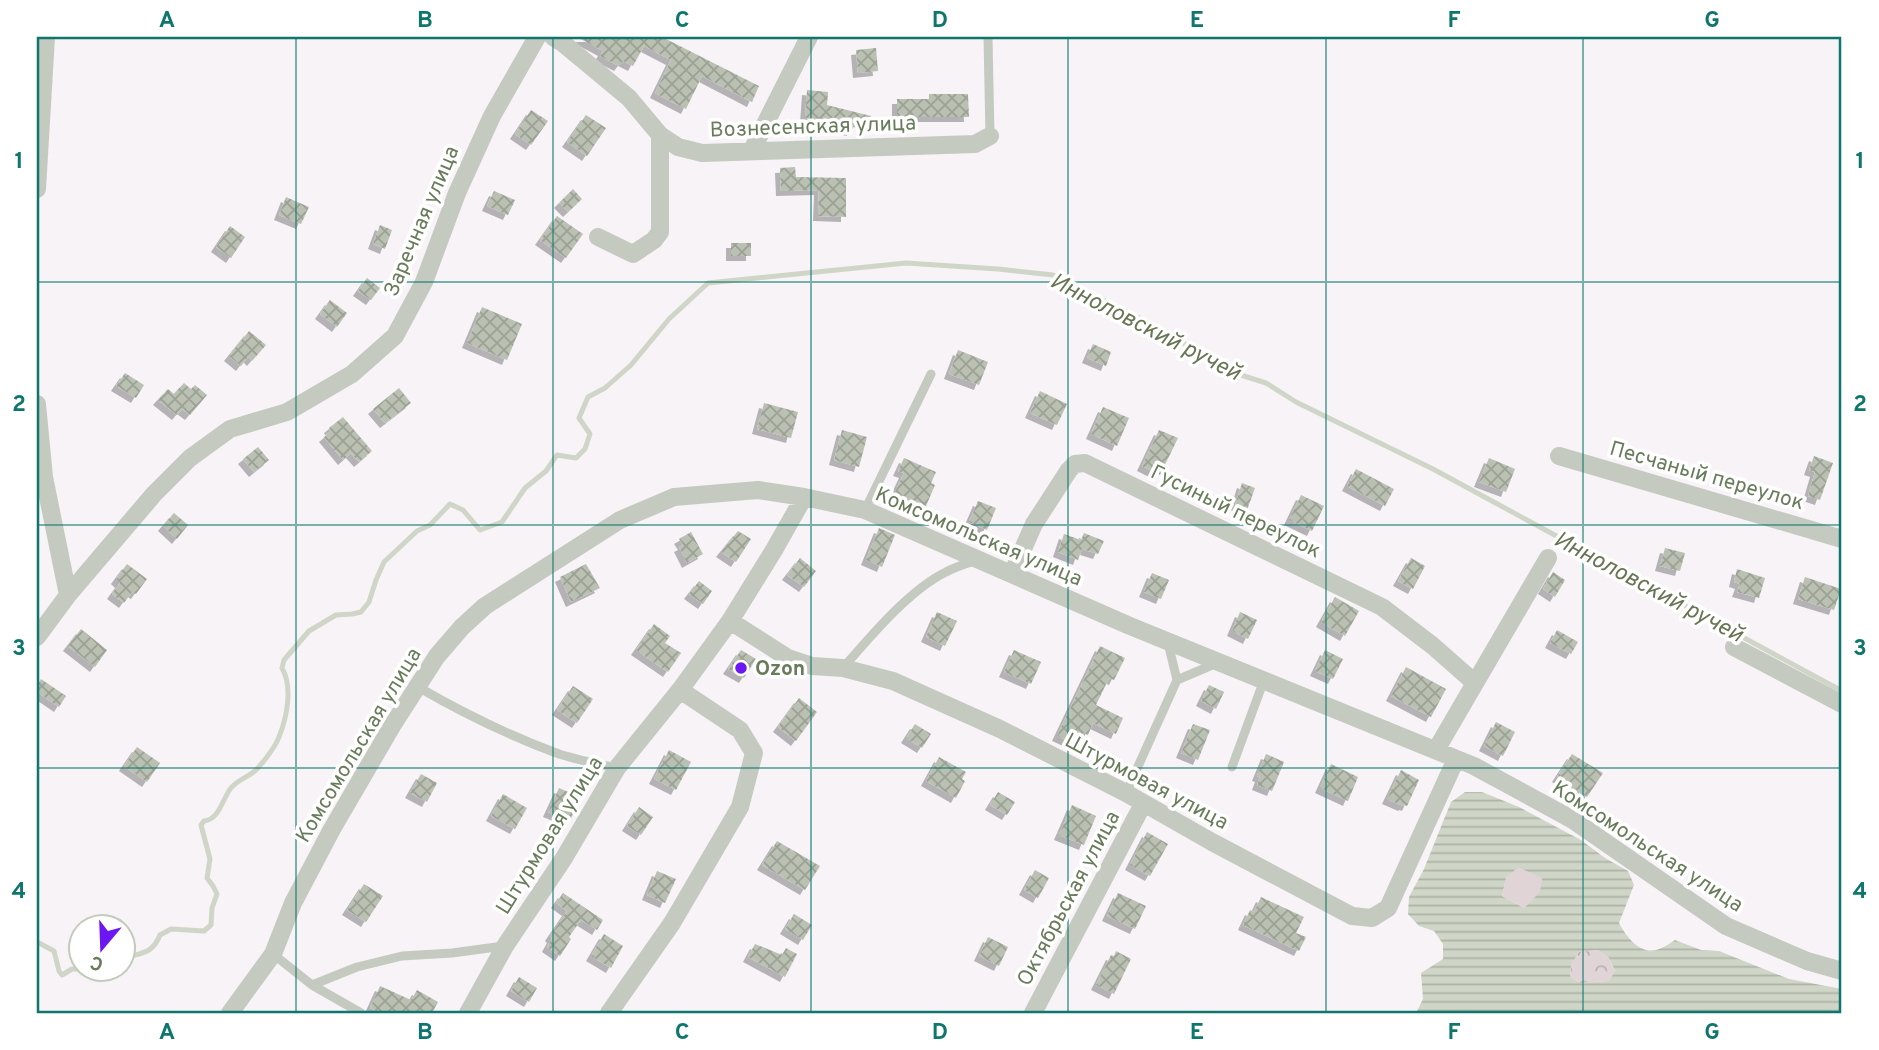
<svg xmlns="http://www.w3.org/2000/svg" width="1879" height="1050" viewBox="0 0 1879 1050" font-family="Overpass,sans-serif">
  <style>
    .grass { fill: #e0d4d7 }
    .forest { fill: url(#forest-crowns) }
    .water { fill: url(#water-rules); fill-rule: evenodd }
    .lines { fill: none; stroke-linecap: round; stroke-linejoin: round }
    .stream { stroke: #cfd5c7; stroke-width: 5 }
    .building { fill: url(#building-cross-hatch); filter: url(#shadow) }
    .service { stroke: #c5cac1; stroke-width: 9 }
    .minor { stroke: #c5cac1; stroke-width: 18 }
    .grid { fill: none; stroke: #0f766e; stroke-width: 2; stroke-opacity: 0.55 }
    .poi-dot { fill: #6c17f3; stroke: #fff; stroke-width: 2.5 }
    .labels { text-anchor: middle; stroke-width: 7; stroke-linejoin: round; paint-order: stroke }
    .street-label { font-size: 21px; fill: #687c5b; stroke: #fff }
    .poi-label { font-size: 21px; font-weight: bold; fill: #687c5b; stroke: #fff; text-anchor: start }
    .water-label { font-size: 23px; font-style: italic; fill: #687555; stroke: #fff }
    .neatline { fill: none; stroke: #0f766e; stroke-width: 2.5 }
    .grid-label { font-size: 23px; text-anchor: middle; font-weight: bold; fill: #0f766e }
  </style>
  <defs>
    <pattern id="forest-crowns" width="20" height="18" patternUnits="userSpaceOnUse" patternTransform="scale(1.75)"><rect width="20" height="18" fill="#e0d4d7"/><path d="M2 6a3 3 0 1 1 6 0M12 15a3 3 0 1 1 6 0" fill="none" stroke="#b9b1b1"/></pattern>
    <pattern id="water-rules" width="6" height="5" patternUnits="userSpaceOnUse" patternTransform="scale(1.75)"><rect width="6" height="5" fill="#cfd5c7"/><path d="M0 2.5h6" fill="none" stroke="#acb2a5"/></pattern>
    <pattern id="building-cross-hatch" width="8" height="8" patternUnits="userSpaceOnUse" patternTransform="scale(1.75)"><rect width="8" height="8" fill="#bac1b3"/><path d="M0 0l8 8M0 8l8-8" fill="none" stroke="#9ba295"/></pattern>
    <filter id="shadow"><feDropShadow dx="-5" dy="5" stdDeviation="0" flood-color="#0004"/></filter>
  </defs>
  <rect width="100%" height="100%" fill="#f7f3f7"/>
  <!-- grass -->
  <path class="grass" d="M1518,866L1542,877L1541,892L1524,908L1502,896L1506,878Z"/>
  <!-- forest -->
  <path class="forest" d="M1598,950L1609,958L1615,972L1609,981L1580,983L1570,976L1571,965L1579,952Z"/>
  <!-- water -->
  <path class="water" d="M1465,792H1482L1519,807L1581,840L1605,858L1628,871L1634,885L1619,923C1627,938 1641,956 1659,949C1665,947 1670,943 1675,940L1701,950L1719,951L1789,979L1842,989V1013H1416L1423,999L1421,973L1443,959V944L1434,931L1419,926L1408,914L1409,897L1424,869L1451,802ZM1518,867L1542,878L1540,892L1524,908L1502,896L1506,878ZM1598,950L1609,958L1615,971L1609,981L1580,983L1570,976L1571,965L1579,952Z"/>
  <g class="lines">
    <!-- stream -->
    <path class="stream" d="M37,942L54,951L59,971L62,975L72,969H80
      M122,959C141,952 152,955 160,935L171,929L204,931L211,925L212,908L217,894L213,886L207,878L210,859L201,825L204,821C220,819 222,799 231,788C237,780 249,777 257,769C264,761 275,748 279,737C287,717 293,687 282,668L284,660L309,631L336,615L352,614L361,612L369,602L376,580L384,562L417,531L430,525L450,504L463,510L480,530L502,522L525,488L546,471L557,455L576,458L585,449L590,434L579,418L588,397L605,388L631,365L669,319L708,283L906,263L998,269L1053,275L1141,319L1213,360L1222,369L1266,383L1296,402L1433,469L1842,691"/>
  </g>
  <!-- building -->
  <path class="building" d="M577,37H662L759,86L752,102L702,76L686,109L655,93L671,60L644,46L633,66L623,61L619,66L600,56L603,51Z
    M876,48L878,71L858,73L856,50Z
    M807,90L828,92L827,105L871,116L870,123L854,122L852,131L839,128L840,121L805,118Z
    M929,94H968L969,117H897V99H929Z
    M531,110L548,121L531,145L515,134Z
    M586,115L606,128L587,156L567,142Z
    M795,167L796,177L846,178V217L818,216L819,190L781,191L780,168Z
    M573,189L582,199L568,212L559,203Z
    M494,191L515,200L508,215L487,206Z
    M286,197L309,207L301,224L279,215Z
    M557,216L583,234L566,258L540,240Z
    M380,225L392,230L385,249L373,244Z
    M230,226L245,237L231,258L216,247Z
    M731,243H751V256H731Z
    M367,278L380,288L371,300L358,291Z
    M330,300L347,313L337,327L320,314Z
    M482,307L522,324L507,360L467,343Z
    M249,331L266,345L252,361L248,357L241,366L229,356Z
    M1093,344L1111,352L1106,366L1087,358Z
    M958,350L988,362L979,385L949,374Z
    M125,373L144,385L136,398L116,386Z
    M184,383L191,389L195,385L207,395L190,415L182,409L177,415L158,400L168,389L174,394Z
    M399,388L411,403L385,423L373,409Z
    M1040,391L1067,404L1057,425L1030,413Z
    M764,403L798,412L791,438L757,429Z
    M1103,407L1129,418L1117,446L1091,434Z
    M343,417L372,451L359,462L351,453L343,460L324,437L331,431L329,428Z
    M842,430L867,437L859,467L834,460Z
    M1159,430L1178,438L1160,475L1142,466Z
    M258,447L269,460L254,472L243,459Z
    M1814,456L1833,463L1820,500L1808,496L1815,472L1809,470Z
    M904,458L936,472L931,483L935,485L926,506L895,492L904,473L898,471Z
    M1489,458L1515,469L1506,492L1479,482Z
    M1356,469L1394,489L1385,506L1347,486Z
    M1242,483L1255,488L1247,510L1235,505Z
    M1301,495L1324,506L1312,531L1289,520Z
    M978,501L996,508L987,530L969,522Z
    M174,513L188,525L177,539L163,526Z
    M879,528L895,535L882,567L866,560Z
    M738,531L751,539L736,562L721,552Z
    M691,532L703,554L687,563L679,547L683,545L679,539Z
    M1084,533L1104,541L1098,554L1082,549L1078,560L1058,552L1064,534L1081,540Z
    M1665,548L1685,553L1680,571L1660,566Z
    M800,558L816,571L804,587L787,575Z
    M1411,558L1425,566L1413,589L1398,581Z
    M127,564L147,579L136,594L132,592L124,603L112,594L120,583L116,579Z
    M586,564L600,588L571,602L560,577Z
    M1737,569L1765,578L1759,598L1737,592L1740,584L1734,582Z
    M1553,572L1565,580L1555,597L1543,589Z
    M1152,573L1169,580L1161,599L1144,592Z
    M1805,577L1841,589L1834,610L1798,599Z
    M699,581L712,591L703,604L689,594Z
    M1335,597L1359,611L1345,636L1321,622Z
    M937,612L957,621L945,646L926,637Z
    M1240,612L1257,620L1248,639L1232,631Z
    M654,624L670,636L665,643L681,653L668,672L636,650Z
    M81,629L107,650L95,667L68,646Z
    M1557,630L1578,642L1571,654L1550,643Z
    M1100,646L1125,658L1114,680L1109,678L1096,705L1123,718L1116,734L1093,723L1088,735L1083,733L1077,745L1057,736Z
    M741,650L756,659L744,678L728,669Z
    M1014,650L1041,662L1031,684L1004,672Z
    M1325,650L1343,659L1333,679L1315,671Z
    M1406,667L1446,689L1431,717L1391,696Z
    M41,679L66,696L59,707L37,692V686Z
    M1209,685L1224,692L1216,709L1201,701Z
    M573,686L593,699L577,723L557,710Z
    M799,698L817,712L796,741L778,727Z
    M1496,722L1515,732L1503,756L1484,746Z
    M915,724L931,734L922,748L906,738Z
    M1193,724L1210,730L1198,760L1181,753Z
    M137,747L160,763L147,782L124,766Z
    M669,750L691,762L676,790L654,779Z
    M1266,754L1284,762L1272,791L1257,785L1260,777L1257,776Z
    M1572,754L1603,773L1587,797L1557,777Z
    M939,757L966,772L962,779L965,781L956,798L926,781Z
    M1331,764L1358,777L1348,801L1320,788Z
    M1401,770L1419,780L1407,806L1404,805L1403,806L1387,799Z
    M421,774L437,783L427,802L410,793Z
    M559,788L580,797L570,821L548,812Z
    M998,792L1015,802L1007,815L990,805Z
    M503,794L527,808L515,829L491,816Z
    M1072,805L1096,816L1084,845L1059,835Z
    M639,807L653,817L641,835L627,826Z
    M1147,832L1168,844L1150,876L1130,865Z
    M777,841L820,866L805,890L762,865Z
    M1035,870L1049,878L1038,898L1024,890Z
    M657,871L676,879L665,903L647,895Z
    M364,884L383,896L366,922L347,910Z
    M563,893L603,920L597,930L581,920L569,937L571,939L560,956L547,947L552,938L550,936L567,911L556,903Z
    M1118,893L1146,906L1135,929L1107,916Z
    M1261,897L1304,917L1296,933L1306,937L1299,951L1243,925L1250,910L1254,912Z
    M794,914L812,925L803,940L785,929Z
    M604,934L623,946L611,968L591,956Z
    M988,937L1008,947L999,966L979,956Z
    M755,944L782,955L786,948L797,954L785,977L748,957Z
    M1116,951L1131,959L1114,994L1096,985L1111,955L1114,956Z
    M519,977L537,988L529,1002L511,991Z
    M380,986L411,1000L417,990L438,1002L433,1011L438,1013H380L370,1008Z"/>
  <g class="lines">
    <!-- service -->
    <path class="service" d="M988,37L990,136
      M865,510L931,374
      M843,668C870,637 909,590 946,572C955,567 966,564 976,560
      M1177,680L1217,663
      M418,687C463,713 510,736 559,754C578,760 598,764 617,768
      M1232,767L1264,680
      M1126,793L1177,680L1168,643
      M273,954L312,985L357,967L402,956L452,953L504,946
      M312,985L361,1013"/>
    <!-- minor -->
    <path class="minor" d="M553,37L564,44L629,98L660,135L678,147L702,153L975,144L990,136
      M752,150L809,37
      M37,189L46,37
      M598,237L633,254L654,240L660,232V135
      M37,404L44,477L68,595
      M1559,456L1842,539
      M1012,574L1034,524L1069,470L1075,464L1085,463L1382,607L1433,646L1475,683
      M730,621L788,658L812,666L843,668L893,681L1000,729L1126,793L1212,842L1352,916L1372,918L1388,908L1456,759
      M37,637L68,595L154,494L190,458L230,429L287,412L352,374L395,336L424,282L457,193L492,116L537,37
      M1734,647L1842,704
      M1436,750L1548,558
      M230,1013L273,954L293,903L332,829L392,726L437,656L462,627L485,606L620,520L674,497L758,490L804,497L865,510L1130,626L1474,766L1573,820L1726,926L1807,961L1842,971
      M468,1013L505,946L564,858L617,768L680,690L730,621L774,550L804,497
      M609,1013L672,923L740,807L754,753L740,730L680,690
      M1033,1013L1143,804"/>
  </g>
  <!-- grid -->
  <path class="grid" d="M296,37V1013M553,37V1013M811,37V1013M1068,37V1013M1326,37V1013M1583,37V1013M37,282H1842M37,525H1842M37,768H1842"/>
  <!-- markers -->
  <circle class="poi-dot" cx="741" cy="668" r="7"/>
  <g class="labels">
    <!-- street labels -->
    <g class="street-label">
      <text transform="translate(813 126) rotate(-2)" y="7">Вознесенская улица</text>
      <text transform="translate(421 221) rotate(-67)" y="7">Заречная улица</text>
      <text transform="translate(1707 475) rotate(16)" y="7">Песчаный переулок</text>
      <text transform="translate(1236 511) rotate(26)" y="7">Гусиный переулок</text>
      <text transform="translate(979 536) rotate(23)" y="7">Комсомольская улица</text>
      <text transform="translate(358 745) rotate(-59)" y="7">Комсомольская улица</text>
      <text transform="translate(1147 781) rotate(28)" y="7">Штурмовая улица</text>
      <text transform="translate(549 835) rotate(-58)" y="7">Штурмовая улица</text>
      <text transform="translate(1648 846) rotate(33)" y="7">Комсомольская улица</text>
      <text transform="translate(1068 898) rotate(-62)" y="7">Октябрьская улица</text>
    </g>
    <!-- poi labels -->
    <g class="poi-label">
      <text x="755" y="675">Ozon</text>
    </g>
    <!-- water labels -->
    <g class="water-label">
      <text transform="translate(1146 326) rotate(27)" y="8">Инноловский ручей</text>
      <text transform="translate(1649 586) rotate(28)" y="8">Инноловский ручей</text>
    </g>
  </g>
  <!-- border -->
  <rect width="1879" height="1050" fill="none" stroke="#ffffff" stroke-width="77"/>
  <!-- north arrow -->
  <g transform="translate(102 948) rotate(199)"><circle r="33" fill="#ffffff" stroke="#c3cbbd" stroke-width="2"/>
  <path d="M0-5L12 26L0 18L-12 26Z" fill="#6c17f3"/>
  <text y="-10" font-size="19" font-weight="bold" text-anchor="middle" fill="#687c5b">С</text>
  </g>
  <rect x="38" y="38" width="1802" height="974" class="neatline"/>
  <g class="grid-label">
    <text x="167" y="27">A</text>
    <text x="425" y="27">B</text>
    <text x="682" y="27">C</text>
    <text x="940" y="27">D</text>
    <text x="1197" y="27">E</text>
    <text x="1454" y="27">F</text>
    <text x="1712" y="27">G</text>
    <text x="19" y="168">1</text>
    <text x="1860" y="168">1</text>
    <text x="19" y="411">2</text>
    <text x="1860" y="411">2</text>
    <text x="19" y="655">3</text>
    <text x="1860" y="655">3</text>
    <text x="19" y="898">4</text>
    <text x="1860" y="898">4</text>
    <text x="167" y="1039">A</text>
    <text x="425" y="1039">B</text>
    <text x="682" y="1039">C</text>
    <text x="940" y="1039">D</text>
    <text x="1197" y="1039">E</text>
    <text x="1454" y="1039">F</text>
    <text x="1712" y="1039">G</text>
  </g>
</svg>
